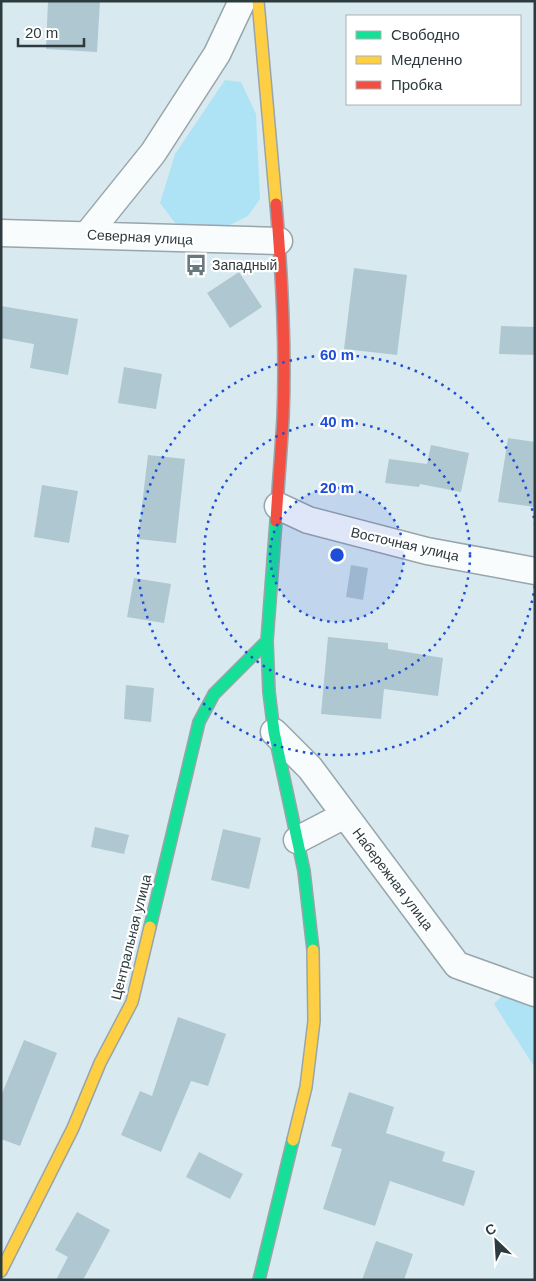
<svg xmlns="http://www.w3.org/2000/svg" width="536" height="1281" viewBox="0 0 536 1281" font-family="Helvetica,sans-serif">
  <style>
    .green { fill: #ade3f4 }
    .building { fill: #afc7d0 }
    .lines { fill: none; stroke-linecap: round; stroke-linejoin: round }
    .street-casing { stroke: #98a5aa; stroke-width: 29 }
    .fast-casing { stroke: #98a5aa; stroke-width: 14 }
    .slow-casing { stroke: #98a5aa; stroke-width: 14 }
    .jam-casing { stroke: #98a5aa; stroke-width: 14 }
    .street { stroke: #f9fcfd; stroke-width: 26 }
    .fast { stroke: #16e098; stroke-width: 11 }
    .slow { stroke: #ffcf43; stroke-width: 11 }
    .jam { stroke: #f24e42; stroke-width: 11 }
    .ring { fill: none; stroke: #1d4ed8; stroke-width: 2.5; stroke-dasharray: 2.5 5 }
    .labels { text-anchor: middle; stroke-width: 4.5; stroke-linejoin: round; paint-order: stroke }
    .street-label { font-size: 14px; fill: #2d3a3e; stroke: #fff }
    .poi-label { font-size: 14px; fill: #2d3a3e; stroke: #fff; text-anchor: start }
    .centre { fill: #1d4ed8; stroke: #fff; stroke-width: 2.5 }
    .ring-label { font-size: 15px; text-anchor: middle; font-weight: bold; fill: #1d4ed8; stroke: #fff; stroke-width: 4.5; stroke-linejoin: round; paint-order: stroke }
  </style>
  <rect width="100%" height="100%" fill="#d8eaf0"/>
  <!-- green -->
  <path class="green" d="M225,80L241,82L256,114L260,199L248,216L216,232L175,223L160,203L175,154Z
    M507,991L535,1001V1068L494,1004Z"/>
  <!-- building -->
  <path class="building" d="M48,1H100L97,52L46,49Z
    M354,268L407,275L397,355L344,349Z
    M239,272L262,307L230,328L207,293Z
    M1,306L78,319L68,375L30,368L34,344L1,338Z
    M501,326L535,327V355L499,354Z
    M124,367L162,374L156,409L118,403Z
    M508,438L535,442V507L498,502Z
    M431,445L469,453L461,492L420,484L419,487L385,483L389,459L427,464Z
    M148,455L185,459L176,543L138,539Z
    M42,485L78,491L69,543L34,537Z
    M351,565L368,568L363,600L346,597Z
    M134,578L171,584L164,623L127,617Z
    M328,637L388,643V649L443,658L438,696L384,689L381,719L321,714Z
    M126,685L154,688L151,722L124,719Z
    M95,827L129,835L124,854L91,847Z
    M223,829L261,838L249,889L211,880Z
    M178,1017L226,1034L208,1086L191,1081L161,1152L121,1135L140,1091L152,1096Z
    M24,1040L57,1053L20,1146L1,1139V1096Z
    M349,1092L394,1107L386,1133L445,1152L442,1161L475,1171L464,1206L390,1181L375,1226L323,1209L342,1149L331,1146Z
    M199,1152L243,1174L230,1199L186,1177Z
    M77,1212L110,1230L83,1280H56L68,1257L55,1250Z
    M376,1241L413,1254L404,1280H362Z"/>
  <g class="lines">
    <!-- street casing -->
    <g class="street-casing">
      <path id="street" d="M1,233L279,241
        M87,235L153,153L217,54L242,1
        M278,506L308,520L427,551L535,571
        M274,732L310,768L457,965L535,993
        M297,840L345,815"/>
    </g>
    <!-- fast casing -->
    <g class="fast-casing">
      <path id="fast" d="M276,521L267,641L269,692L274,732L304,871L313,950
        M150,927L199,722L214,694L267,641
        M259,1280L293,1140"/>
    </g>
    <!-- slow casing -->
    <g class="slow-casing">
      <path id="slow" d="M258,1L276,204
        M293,1140L306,1087L314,1021L313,950
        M1,1271L73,1128L100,1063L132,1002L150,927"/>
    </g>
    <!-- jam casing -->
    <g class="jam-casing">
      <path id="jam" d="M276,521C278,487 281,453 283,418C286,347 282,275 276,204"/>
    </g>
    <!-- street -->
    <use href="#street" class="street"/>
    <!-- fast -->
    <use href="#fast" class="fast"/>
    <!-- slow -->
    <use href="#slow" class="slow"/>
    <!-- jam -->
    <use href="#jam" class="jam"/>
  </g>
  <!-- distance rings -->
  <circle cx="337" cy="555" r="67" fill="#1d4ed8" fill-opacity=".12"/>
  <g class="ring">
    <circle cx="337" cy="555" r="67"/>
    <circle cx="337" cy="555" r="133"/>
    <path d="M535 586A200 200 0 1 1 535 524"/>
  </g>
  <!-- icons -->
  <defs>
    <g id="bus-bare" transform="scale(1.725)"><path d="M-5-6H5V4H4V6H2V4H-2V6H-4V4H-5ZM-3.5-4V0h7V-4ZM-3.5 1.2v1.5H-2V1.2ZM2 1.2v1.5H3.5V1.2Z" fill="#69787c" stroke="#fff" stroke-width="2.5" paint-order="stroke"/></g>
  </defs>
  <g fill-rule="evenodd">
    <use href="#bus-bare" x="196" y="265"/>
  </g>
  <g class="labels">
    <!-- street labels -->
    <g class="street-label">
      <text transform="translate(140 237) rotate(3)" y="5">Северная улица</text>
      <text transform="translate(405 544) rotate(13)" y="5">Восточная улица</text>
      <text transform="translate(393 879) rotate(53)" y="5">Набережная улица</text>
      <text transform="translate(131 937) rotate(-76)" y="5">Центральная улица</text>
    </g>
    <!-- poi labels -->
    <g class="poi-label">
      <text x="212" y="270">Западный</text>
    </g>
  </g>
  <circle cx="337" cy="555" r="8" class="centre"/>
  <g class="ring-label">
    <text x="337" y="360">60 m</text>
    <text x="337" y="427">40 m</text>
    <text x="337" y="493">20 m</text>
  </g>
  <!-- border -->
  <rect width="536" height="1281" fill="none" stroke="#2d3a3e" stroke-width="5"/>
  <!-- legend -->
  <rect x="346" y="15" width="175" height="90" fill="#ffffff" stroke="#abb0b2"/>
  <rect x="356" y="31" width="25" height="8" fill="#16e098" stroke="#abb0b2"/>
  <text x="391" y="40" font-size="15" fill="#2d3a3e">Свободно</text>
  <rect x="356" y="56" width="25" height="8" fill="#ffcf43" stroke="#abb0b2"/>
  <text x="391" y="65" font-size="15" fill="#2d3a3e">Медленно</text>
  <rect x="356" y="81" width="25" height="8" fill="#f24e42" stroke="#abb0b2"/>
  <text x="391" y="90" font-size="15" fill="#2d3a3e">Пробка</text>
  <!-- north arrow -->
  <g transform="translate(496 1241) rotate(335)" stroke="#ffffff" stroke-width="4" paint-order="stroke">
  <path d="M0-4L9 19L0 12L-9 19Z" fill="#2d3a3e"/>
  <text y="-8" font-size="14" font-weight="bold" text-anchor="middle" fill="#2d3a3e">С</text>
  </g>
  <!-- scale -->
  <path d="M18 38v8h66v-8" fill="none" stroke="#2d3a3e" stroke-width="2.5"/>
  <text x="25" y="38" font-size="15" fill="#2d3a3e" stroke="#ffffff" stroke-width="4" paint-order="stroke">20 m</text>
</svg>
